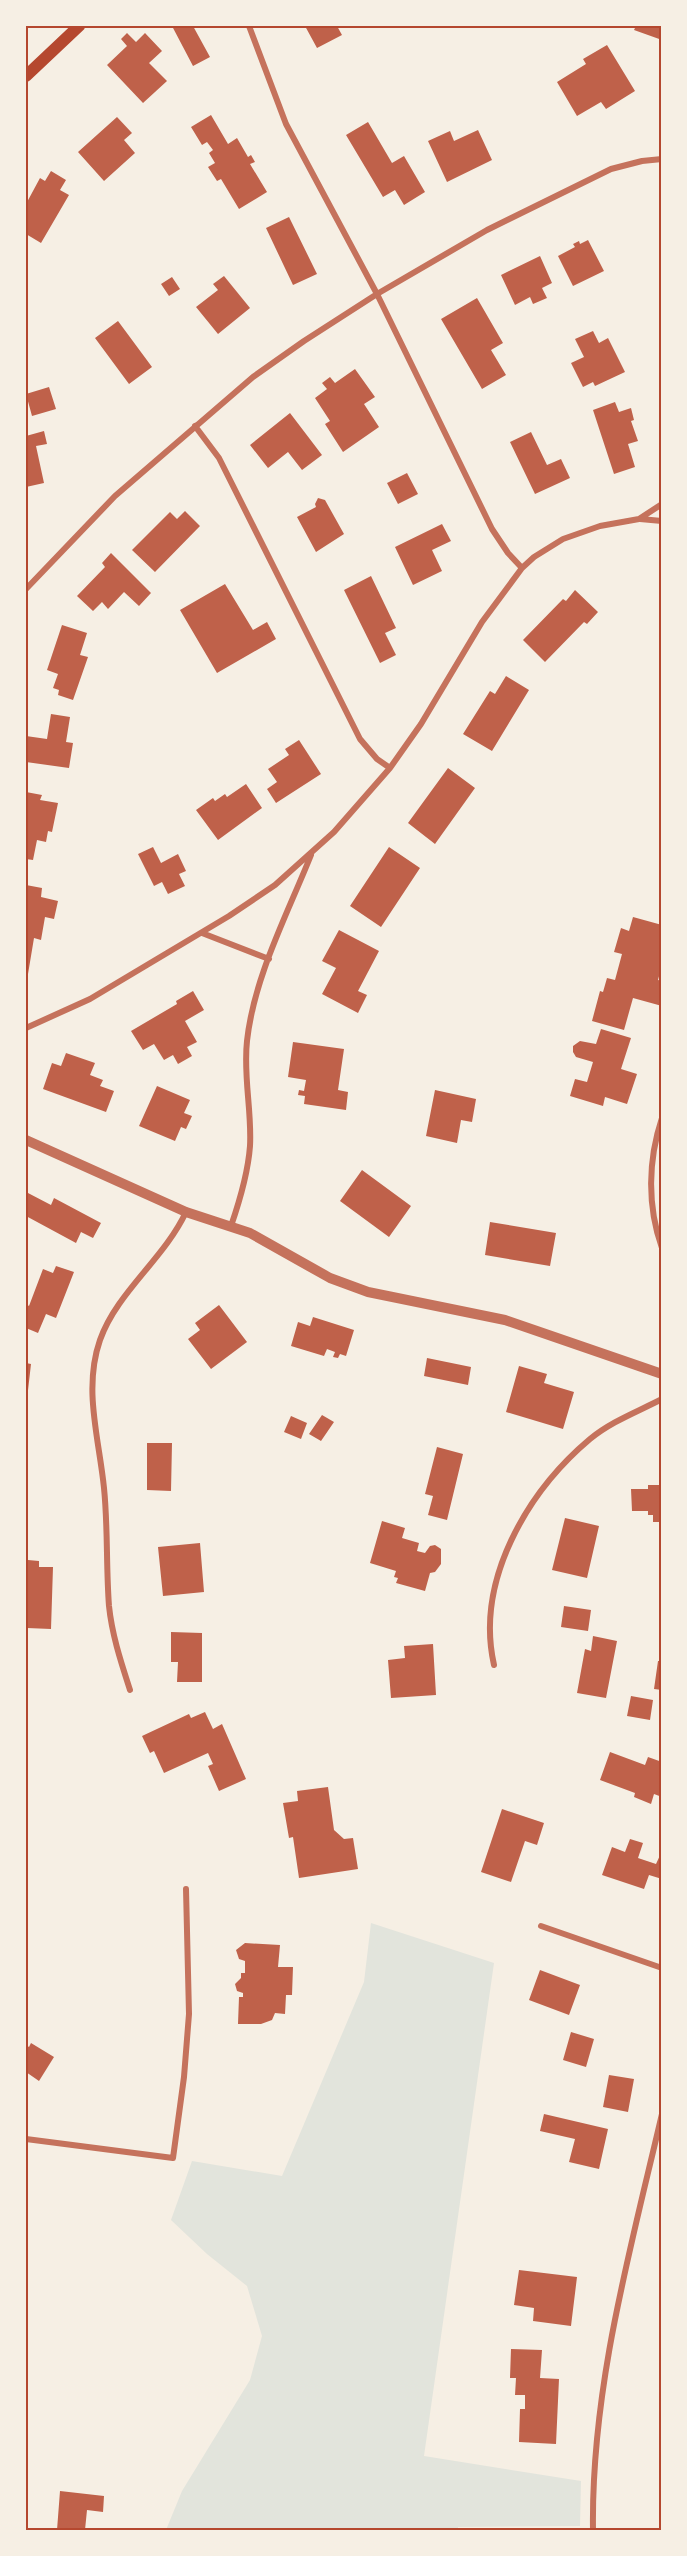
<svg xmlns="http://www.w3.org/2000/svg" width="687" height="2556" viewBox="0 0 687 2556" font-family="Raleway,sans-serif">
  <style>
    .green { fill: #e2e4dc }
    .building { fill: #bf614a }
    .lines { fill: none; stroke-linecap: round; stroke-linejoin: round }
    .minor { stroke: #c5725c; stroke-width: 6 }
    .tertiary { stroke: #c5725c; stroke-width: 10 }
    .secondary { stroke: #b5482f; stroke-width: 12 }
    .neatline { fill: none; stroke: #b5482f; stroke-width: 2 }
  </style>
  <rect width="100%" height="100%" fill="#f6efe4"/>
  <!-- green -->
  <path class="green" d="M371,1923L494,1963L424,2456L581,2481L580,2526L458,2527V2530H166L182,2491L250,2380L262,2336L247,2286L207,2254L171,2220L192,2161L282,2176L364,1982Z"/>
  <!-- building -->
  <path class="building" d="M172,26H193L210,57L193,66Z
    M305,26H337L342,35L317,48Z
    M636,26H662V40L634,30Z
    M127,33L136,42L145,33L162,51L149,63L167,81L143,103L107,65L127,46L121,39Z
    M607,45L635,91L606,109L601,102L577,116L557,82L586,64L583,59Z
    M211,115L228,144L237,138L248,157L251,155L255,162L250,164L267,192L239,209L221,179L217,181L208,167L215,163L209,153L213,150L207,142L202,145L191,127Z
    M117,117L132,133L124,140L135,153L104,181L78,152Z
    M368,122L392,163L404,156L425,192L404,205L395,190L383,197L346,135Z
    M478,130L492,160L447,182L428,141L450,131L454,141Z
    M51,171L66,180L60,190L69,195L41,243L26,234V217L28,212L26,210V204L40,178L45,181Z
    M289,217L317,274L293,285L266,228Z
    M588,240L604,271L573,286L558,256L575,247L573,244L579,241L580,244Z
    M540,256L552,283L542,288L547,298L533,304L530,297L515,305L501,275Z
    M224,276L250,308L218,334L196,307L218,290L213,284Z
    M172,277L180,289L169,296L161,284Z
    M477,298L503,343L491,350L506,375L482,389L441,319Z
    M118,321L152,367L129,384L95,338Z
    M593,331L599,343L608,338L625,372L595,386L593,382L583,387L571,363L584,357L575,339Z
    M355,369L375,397L364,404L379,427L343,452L325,424L330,421L315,398L327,389L322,383L330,377L335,383Z
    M49,387L56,409L32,416L26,394Z
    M615,402L619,412L631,408L634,420L631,421L638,441L628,444L635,467L614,474L593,410Z
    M290,413L322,455L302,470L288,452L268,468L250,445Z
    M44,431L47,444L36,446L44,483L26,487V436Z
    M531,432L547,465L561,459L570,478L535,494L510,442Z
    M407,473L418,494L398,504L387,483Z
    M318,498L325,500L344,534L316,552L297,517L316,507L315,504Z
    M185,511L200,526L155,572L132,550L170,512L177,519Z
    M442,524L451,541L432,550L442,571L413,585L395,547Z
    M111,553L151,593L139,606L124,592L108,609L102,602L93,611L77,596L105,567L102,563Z
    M371,576L396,628L385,633L396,655L380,663L344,590Z
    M225,584L253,630L267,622L276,639L217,673L180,610Z
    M575,590L598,612L587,624L584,622L545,662L523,640L563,599L566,601Z
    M62,625L87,633L80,655L88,657L73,700L58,695L59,690L53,688L58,674L47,670Z
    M506,676L529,690L492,751L463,734L490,691L495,694Z
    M51,714L70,717L66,742L73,743L69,768L26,762V736L47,739Z
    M299,740L321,774L276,803L267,789L277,782L268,769L289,755L285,749Z
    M448,768L475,788L435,844L408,823Z
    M246,784L262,808L218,840L196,810L213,798L215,801L225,794L227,797Z
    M26,792L42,795L40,800L58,803L52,832L48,831L46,842L37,840L33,860L26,859Z
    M153,847L161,863L178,854L186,871L179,874L185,886L168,894L162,882L154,886L138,854Z
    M389,847L420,868L381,927L350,906Z
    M26,885L42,888L41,897L58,901L54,919L45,917L41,940L34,938L28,974H26Z
    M633,917L662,925V965L658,980L662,981V1006L633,998L624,1030L592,1021L600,991L603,992L607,978L615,980L622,954L614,952L621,928L629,931Z
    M339,930L379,951L358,991L367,995L358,1013L322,994L336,968L322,961Z
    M193,991L204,1010L185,1021L197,1042L187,1047L192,1056L178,1064L173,1055L164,1060L154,1044L143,1050L131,1031L177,1004L176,1001Z
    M601,1029L631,1038L621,1069L637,1074L627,1104L605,1097L603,1106L570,1096L575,1079L587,1082L593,1062L576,1057L573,1052V1046L580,1041L596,1044Z
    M293,1042L344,1049L338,1090L348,1092L346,1110L304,1104L305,1096L298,1095L299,1090L304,1091L306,1080L288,1077Z
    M66,1053L95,1063L90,1075L103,1080L100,1086L114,1091L106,1112L43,1089L52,1063L61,1066Z
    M157,1086L190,1100L184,1113L192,1116L186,1129L181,1127L175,1141L139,1126Z
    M435,1090L476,1099L472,1122L461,1120L457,1143L426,1136Z
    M362,1170L411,1206L389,1237L340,1201Z
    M28,1193L51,1205L54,1198L101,1223L93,1238L81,1232L76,1243L26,1216V1197Z
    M490,1222L556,1233L550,1266L485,1255Z
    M56,1266L74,1272L56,1318L46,1314L38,1333L26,1328V1304L29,1306L43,1269L53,1273Z
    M219,1305L247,1342L211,1369L188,1339L200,1330L195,1323Z
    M313,1317L354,1330L346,1356L340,1354L338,1358L333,1357L335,1352L327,1349L324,1356L291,1346L298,1322L310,1326Z
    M427,1358L471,1367L468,1385L424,1376Z
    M26,1363L31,1364L27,1399H26Z
    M519,1366L547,1374L544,1383L574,1392L563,1429L506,1412Z
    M322,1415L334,1422L321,1441L309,1434Z
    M291,1416L307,1423L301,1439L284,1432Z
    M147,1443H172L171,1491L147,1490Z
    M437,1447L463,1454L447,1520L428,1515L433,1496L425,1494Z
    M648,1485H662V1522H653V1515H648V1511H632L631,1489H648Z
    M565,1518L599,1526L587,1578L552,1570Z
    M382,1521L405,1528L402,1538L419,1543L417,1551L425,1553L430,1546L435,1545L441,1549V1564L435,1572L430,1573L425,1591L396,1583L398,1578L394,1577L396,1571L370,1563Z
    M200,1543L204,1592L163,1596L158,1547Z
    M28,1560L39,1561V1567H53L51,1629L27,1628L26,1569H28Z
    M564,1606L591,1610L588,1631L561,1627Z
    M171,1632L202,1633V1682H177L178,1662H171Z
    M593,1636L617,1641L606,1698L577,1693L585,1649L591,1651Z
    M433,1644L436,1695L391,1698L388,1660L405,1658L404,1646Z
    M658,1661H662V1690L654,1689Z
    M631,1696L653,1700L650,1720L627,1716Z
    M205,1712L213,1729L222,1724L246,1779L219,1791L208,1766L213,1764L208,1753L164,1773L154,1751L150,1753L142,1736L189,1714L191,1718Z
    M610,1752L645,1765L648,1757L662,1762V1797L654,1794L651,1804L634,1797L635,1793L600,1780Z
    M328,1787L334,1830L344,1839L353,1838L358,1869L299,1878L293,1837L289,1838L283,1803L298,1801L297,1791Z
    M502,1809L544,1823L537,1845L525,1841L511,1882L481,1872Z
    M630,1839L643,1843L638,1858L656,1864L662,1851V1879L649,1875L644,1889L602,1875L612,1847L625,1852Z
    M245,1943L280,1945L278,1967H293L292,1995H286L285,2014L275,2013L272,2020L261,2024H238L239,1997H243V1993L237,1991L235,1984L241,1978V1973H245V1961L239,1959L236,1950Z
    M540,1970L580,1985L569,2015L529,2000Z
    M571,2032L594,2039L586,2067L563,2060Z
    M31,2043L54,2057L39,2081L26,2072V2045L29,2047Z
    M609,2075L634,2079L628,2112L603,2107Z
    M544,2114L608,2129L599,2169L569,2162L575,2139L540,2131Z
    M519,2270L577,2277L571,2326L533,2321L534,2308L514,2305Z
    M511,2349L542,2350L540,2378L559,2379L556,2444L519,2442L520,2409H525V2395H515L516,2378H510Z
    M60,2491L104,2496L103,2512L87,2510L85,2530H57Z"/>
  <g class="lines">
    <!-- minor -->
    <path class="minor" d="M249,26L286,124L377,294L492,529L508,553L522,568
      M195,426L219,458L360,739L377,759L390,768
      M640,519L662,521
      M26,589L115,496L253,377L304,341L377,294L487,230L611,169L642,161L662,159
      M202,933L269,959
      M26,1028L90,999L229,916L275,885L334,832L390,768L421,724L482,622L522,568L534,557L563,539L600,526L639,519L662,504
      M662,1118C648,1160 647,1206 662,1248
      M231,1226C240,1200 248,1173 250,1146C252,1111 243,1076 247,1041C254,977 287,915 311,855
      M494,1665C475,1581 527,1492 590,1439C612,1421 637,1412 662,1399
      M130,1690C121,1662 112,1635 109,1606C106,1567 108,1527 104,1488C99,1438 83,1389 100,1340C117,1292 164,1259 186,1212
      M541,1926L662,1968
      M26,2139L173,2158L184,2077L189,2014L186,1889
      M593,2530C591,2389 630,2251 662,2114"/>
    <!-- tertiary -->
    <path class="tertiary" d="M26,1140L186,1212L250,1233L330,1278L368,1292L505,1320L662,1374"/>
    <!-- secondary -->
    <path class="secondary" d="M26,76L79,26"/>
  </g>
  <!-- border -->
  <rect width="687" height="2556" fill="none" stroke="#f6efe4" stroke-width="54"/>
  <rect x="27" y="27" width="633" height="2502" class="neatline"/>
</svg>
